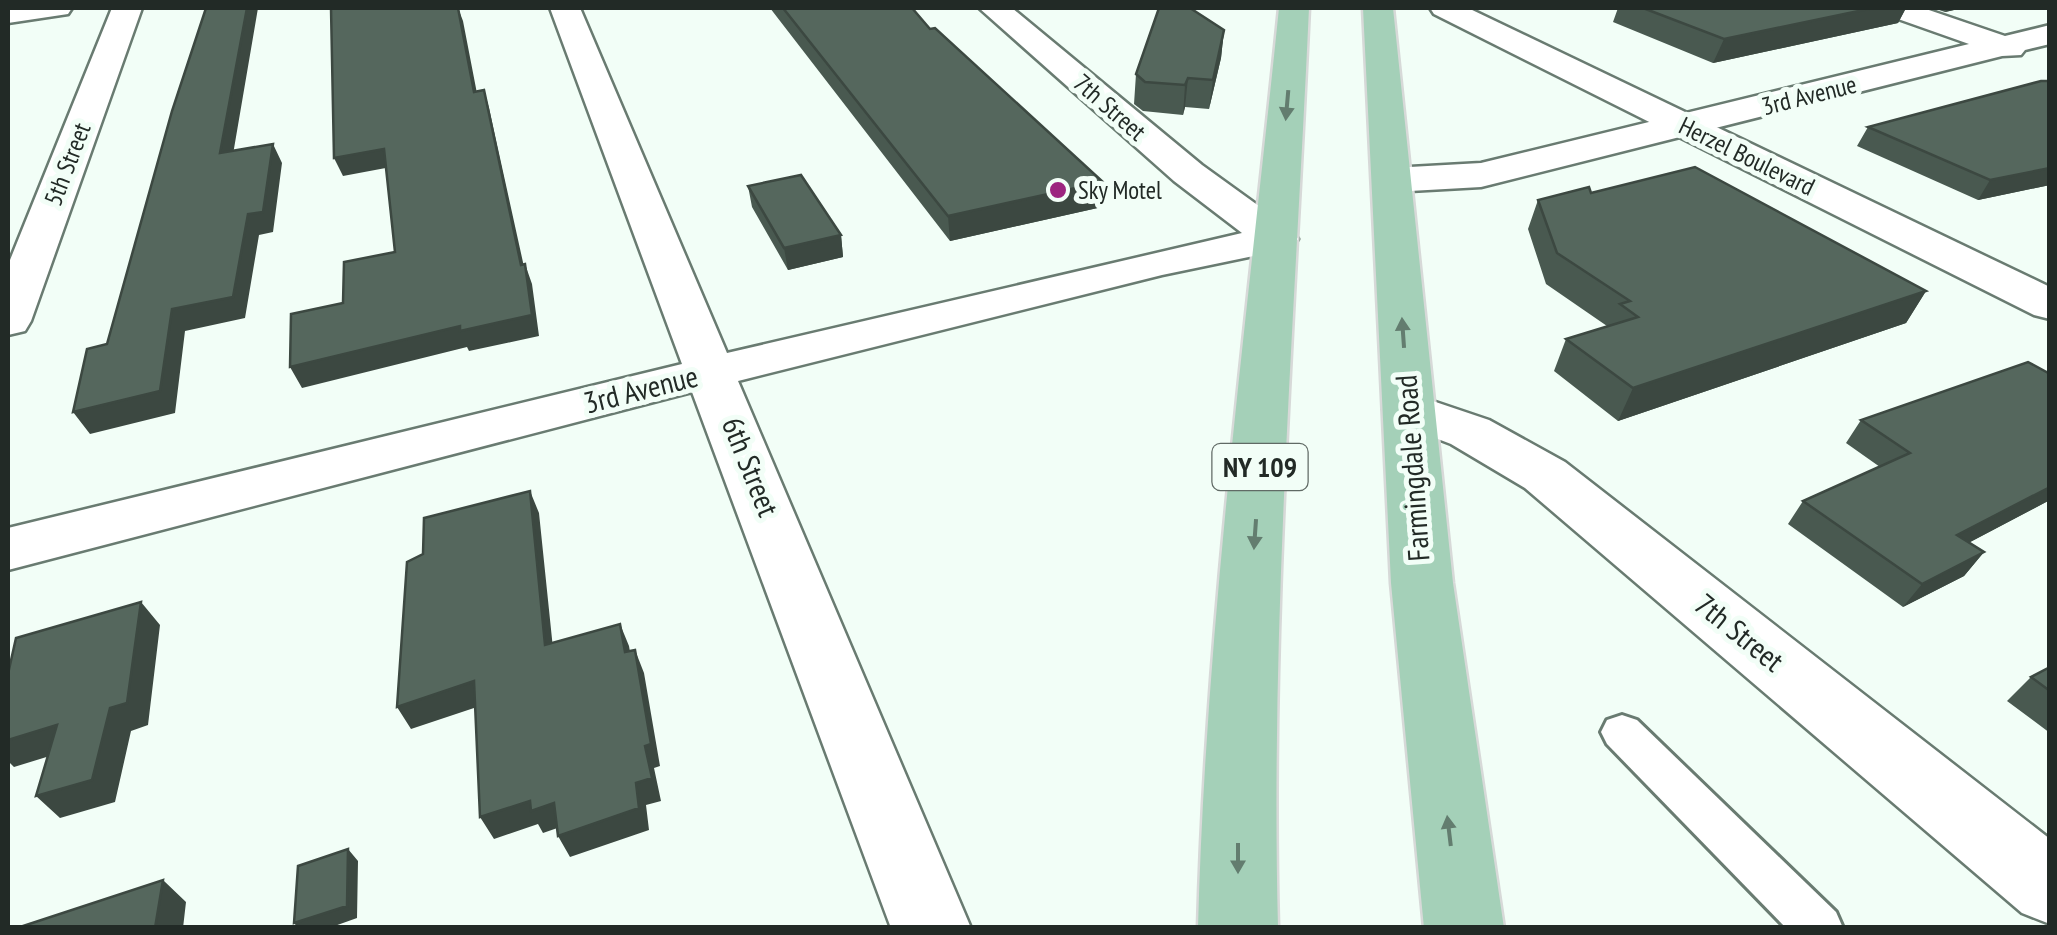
<svg xmlns="http://www.w3.org/2000/svg" width="2057" height="935" viewBox="0 0 2057 935" font-family="'PT Sans Narrow',sans-serif">
  <style>
    .lines { fill: none; stroke-linecap: round; stroke-linejoin: round }
    .service-casing { stroke: #697b71; stroke-width: 6 }
    .minor-casing { stroke: #697b71; stroke-width: 5 }
    .tertiary-casing { stroke: #697b71; stroke-width: 5 }
    .primary-casing { stroke: #d7d9d8; stroke-width: 5 }
    .service { fill: #fff; fill-rule: evenodd }
    .minor { fill: #fff; fill-rule: evenodd }
    .tertiary { fill: #fff; fill-rule: evenodd }
    .primary { fill: #a4d0b8; fill-rule: evenodd }
    .wall { fill: #495950 }
    .shaded-wall { fill: #3c4841 }
    .building { fill: #55675d; stroke: #3c4841; stroke-width: 2.5 }
    .oneway { fill: #637d6f }
    .poi-dot { fill: #9c257f; stroke: #f2fef7; stroke-width: 4 }
    .labels { text-anchor: middle; stroke-width: 10; stroke-linejoin: round; paint-order: stroke }
    .far-street-label { font-size: 25px; fill: #222a26; stroke: #f2fef7 }
    .far-poi-label { font-size: 25px; fill: #222a26; stroke: #f2fef7; text-anchor: start }
    .shield { fill: #f2fef7; stroke: #606a65; stroke-width: 2.5 }
    .shield-label { font-size: 28px; font-weight: bold; fill: #222a26 }
    .street-label { font-size: 30px; fill: #222a26; stroke: #f2fef7 }
  </style>
  <rect width="100%" height="100%" fill="#f2fef7"/>
  <g class="lines">
    <!-- service casing -->
    <g class="service-casing">
      <path id="service" d="M1622,715L1637,720L1836,912L1843,928H1786L1607,744L1601,732L1607,720Z"/>
    </g>
    <!-- minor casing -->
    <g class="minor-casing">
      <path id="minor" d="M8,8H72L68,14L8,23Z
        M112,8H142L31,321L25,331L8,335V265Z
        M550,8H580L727,353L1242,233L1174,181L979,8H1012L1202,165L1292,230L1298,239L1292,248L1162,275L738,381L971,928H891L692,392L8,570V528L682,364Z
        M1880,8H1923L2005,36L2050,25V44L2025,50L2021,55L2002,56L1481,187L1392,192L1378,188L1372,180L1378,172L1392,168L1481,163L1969,44L1884,14Z
        M1409,393L1489,420L1565,462L2050,839V924L2022,913L1525,488L1451,444L1391,421L1383,409L1391,397Z"/>
    </g>
    <!-- tertiary casing -->
    <g class="tertiary-casing">
      <path id="tertiary" d="M1430,8H1468L2050,287V319L2034,315L1434,14Z"/>
    </g>
    <!-- primary casing -->
    <g class="primary-casing">
      <path id="primary" d="M1279,8H1309C1295,314 1270,621 1278,928H1198C1206,620 1248,313 1279,8Z
        M1363,8H1393L1453,583L1504,928H1424L1391,583Z"/>
    </g>
    <!-- service -->
    <use href="#service" class="service"/>
    <!-- minor -->
    <use href="#minor" class="minor"/>
    <!-- tertiary -->
    <use href="#tertiary" class="tertiary"/>
    <!-- primary -->
    <use href="#primary" class="primary"/>
  </g>
  <!-- wall -->
  <path class="wall" d="M770,8H912L930,29L1103,182L1102,207L950,241Z
    M1618,8H1906L1898,23L1713,63L1613,22Z
    M1933,8H1963L1945,12Z
    M1224,30L1221,58L1209,109L1185,107L1183,115L1143,111L1134,104L1136,74Z
    M2050,81V185L1978,200L1857,146L1868,127Z
    M748,186L841,235L843,257L788,270L752,207Z
    M1591,193L1926,291L1906,323L1618,421L1554,371L1566,339L1607,326L1546,284L1528,229L1538,200Z
    M2050,374V502L2048,501L1968,543L1984,552L1964,576L1903,607L1788,524L1803,501L1880,467L1846,443L1861,420Z
    M2050,667V733L2007,701L2031,677Z"/>
  <!-- shaded-wall -->
  <path class="shaded-wall" d="M247,8H258L230,172L220,153Z
    M458,8L463,21L480,109L474,92Z
    M1874,8H1906L1898,23L1713,63L1724,39Z
    M1948,8H1963L1945,12Z
    M1224,30L1221,58L1209,109L1213,80Z
    M1188,78L1185,107L1183,115L1185,85Z
    M484,90L489,108L528,285L521,265Z
    M273,144L282,163L273,232L259,235L245,318L185,331L175,413L90,434L73,412L248,214Z
    M384,149L391,167L343,176L334,158Z
    M2050,168V185L1978,200L1990,180Z
    M1103,182L1102,207L950,241L948,216Z
    M841,235L843,257L788,270L784,248Z
    M525,264L532,284L539,336L469,351L467,347L302,388L290,367Z
    M1926,291L1906,323L1618,421L1633,388Z
    M2050,487V499L2048,501L1938,559L1957,535Z
    M530,491L539,513L555,668L545,645Z
    M1984,552L1964,576L1903,607L1922,584Z
    M141,602L160,625L148,725L131,731L115,802L60,818L36,796L110,708Z
    M620,624L629,646L634,675L625,652Z
    M635,650L644,673L660,766L654,768L661,801L646,805L649,830L570,857L558,836L636,783Z
    M474,681L486,704L411,729L397,707Z
    M57,725L79,747L14,767L8,761V740Z
    M530,801L554,803L566,825L543,833L538,824L494,839L480,817Z
    M348,849L358,861L357,918L329,928H298L294,923Z
    M163,880L186,902L183,928H155Z"/>
  <!-- building -->
  <path class="building" d="M206,8H247L220,153L273,144L263,212L248,214L233,297L172,309L160,391L73,412L87,349L107,344L172,111Z
    M331,8H458L474,92L484,90L521,265L525,264L532,315L460,331V326L290,367L291,314L343,303L344,262L395,252L384,149L334,158Z
    M783,8H912L930,29L935,28L1103,182L948,216Z
    M1159,8H1190L1224,30L1213,80L1188,78L1185,85L1145,82L1136,74Z
    M1643,8H1873L1724,39Z
    M2041,81H2050V168L1990,180L1868,127Z
    M1695,167L1926,291L1633,388L1566,339L1638,317L1620,304L1630,301L1557,253L1538,200L1589,187L1591,193Z
    M801,175L841,235L784,248L748,186Z
    M2028,362L2050,374V487L1957,535L1984,552L1922,584L1803,501L1910,453L1861,420Z
    M530,491L545,645L620,624L625,652L635,650L651,744L645,746L652,778L636,783L639,808L558,836L554,803L531,811L530,801L480,817L474,681L397,707L407,562L423,554L424,518Z
    M141,602L127,703L110,708L92,780L36,796L57,725L8,740V674L16,638Z
    M2050,667V691L2031,677Z
    M348,849L347,906L294,923L298,866Z
    M163,880L155,928H17Z"/>
  <!-- one-way arrows -->
  <defs><path id="oneway-solid" d="M-6-.8H1V-3.2L6.5 0L1 3.2V.8H-6Z" transform="scale(2.5)"/></defs>
  <g class="oneway">
    <use href="#oneway-solid" transform="translate(1287 105) rotate(95)"/>
    <use href="#oneway-solid" transform="translate(1403 333) rotate(-94)"/>
    <use href="#oneway-solid" transform="translate(1255 534) rotate(94)"/>
    <use href="#oneway-solid" transform="translate(1449 831) rotate(-97)"/>
    <use href="#oneway-solid" transform="translate(1238 858) rotate(90)"/>
  </g>
  <!-- markers -->
  <circle class="poi-dot" cx="1058" cy="190" r="10"/>
  <g class="labels">
    <!-- far-street labels -->
    <g class="far-street-label">
      <text transform="translate(1809 95) rotate(-14)" y="9">3rd Avenue</text>
      <text transform="translate(1110 107) rotate(41)" y="9">7th Street</text>
      <text transform="translate(1747 156) rotate(26)" y="9">Herzel Boulevard</text>
      <text transform="translate(67 164) rotate(-69)" y="9">5th Street</text>
    </g>
    <!-- far-poi labels -->
    <g class="far-poi-label">
      <text x="1078" y="199">Sky Motel</text>
    </g>
    <!-- shield labels -->
    <rect class="shield" x="1212.5" y="444" width="95" height="46" rx="8"/>
    <g class="shield-label">
      <text x="1260" y="477">NY 109</text>
    </g>
    <!-- street labels -->
    <g class="street-label">
      <text transform="translate(641 390) rotate(-14)" y="10">3rd Avenue</text>
      <text transform="translate(750 467) rotate(68)" y="10">6th Street</text>
      <text transform="translate(1413 468) rotate(-94)" y="10">Farmingdale Road</text>
      <text transform="translate(1739 633) rotate(39)" y="10">7th Street</text>
    </g>
  </g>
  <!-- border -->
  <rect width="2057" height="935" fill="none" stroke="#222a26" stroke-width="20"/>
</svg>
